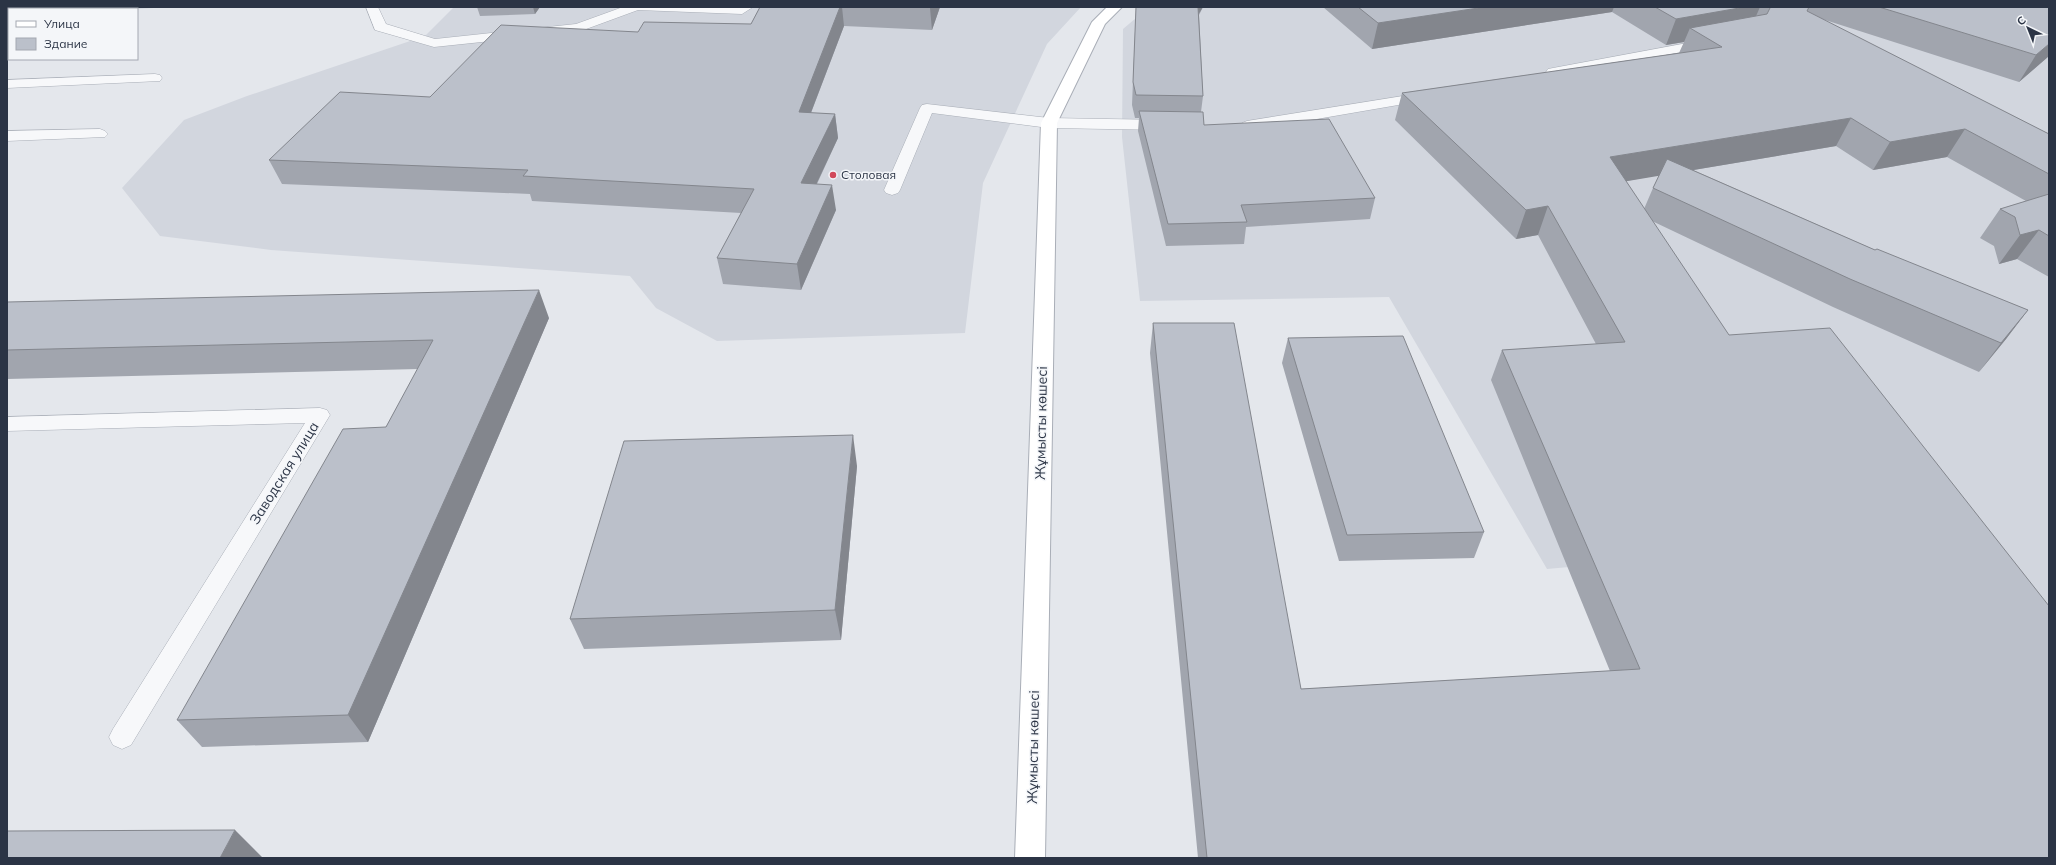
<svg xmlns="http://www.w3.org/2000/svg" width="2056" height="865" viewBox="0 0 2056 865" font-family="Mulish,sans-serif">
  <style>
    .built { fill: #d2d6de }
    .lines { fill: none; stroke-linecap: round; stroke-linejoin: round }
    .service-casing { stroke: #a9aeb7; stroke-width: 1 }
    .secondary-casing { stroke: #a9aeb7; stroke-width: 2 }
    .service { fill: #f7f8fa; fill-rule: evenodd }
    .secondary { fill: #fff; fill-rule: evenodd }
    .wall { fill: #a1a5ae; fill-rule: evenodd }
    .shaded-wall { fill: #83868d }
    .building { fill: #bbc0ca; stroke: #83868d }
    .poi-dot { fill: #d1495b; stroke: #f4f6f9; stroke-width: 1.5 }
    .labels { text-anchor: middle; stroke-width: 3; stroke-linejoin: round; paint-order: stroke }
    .far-poi-label { font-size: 12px; fill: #2b3445; stroke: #f4f6f9; text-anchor: start }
    .street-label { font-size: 14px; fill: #2b3445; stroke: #f4f6f9 }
  </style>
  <rect width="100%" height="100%" fill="#e4e7ec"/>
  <!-- built -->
  <path class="built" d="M7,7H171L137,9H9V17H7Z
    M454,7H1081L1047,44L983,183L965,333L717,341L656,308L630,276L271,250L160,236L122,188L184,120L247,96L425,36Z
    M1149,7H1967L2049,31V611L1907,536L1547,569L1389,297L1140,301L1122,137L1123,29Z"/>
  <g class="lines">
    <!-- service casing -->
    <g class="service-casing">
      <path id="service" d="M366,7H378L386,24L435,39L576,24L623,7H753L742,14L638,10L578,32L434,47L375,30Z
        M1709,39L1714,40L1716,43L1714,46L1553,76L1548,75L1546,72L1548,69L1553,68Z
        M155,74L160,75L162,78L160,81L7,88V80Z
        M1428,92L1433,93L1435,96L1433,99L1247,131L1242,129L1239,126L1242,123L1247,121Z
        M927,104L1049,118L1166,120L1171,122L1174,125L1171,128L1166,130L1049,128L932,113L900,190L898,193L892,195L886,193L884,190L920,108L922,105Z
        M100,129L105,131L108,134L105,137L7,141V131Z
        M320,408L327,410L330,415L131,745L122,749L113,745L109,737L113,729L305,423L7,431V417Z"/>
    </g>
    <!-- secondary casing -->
    <g class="secondary-casing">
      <path id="secondary" d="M1107,7H1122L1105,24L1057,123L1045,858H1015L1041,123L1092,22Z"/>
    </g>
    <!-- service -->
    <use href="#service" class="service"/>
    <!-- secondary -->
    <use href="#secondary" class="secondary"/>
  </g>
  <!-- wall -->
  <path class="wall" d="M477,7H540L535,14L480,16Z
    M760,7H940L932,30L844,26L811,113L835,114L838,138L817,184L836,210L801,290L723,284L717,258L741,213L532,201L530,194L282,184L269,160L430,97L638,32L751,24Z
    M1136,7H1203L1199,15L1203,96L1201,112L1204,125L1375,198L1370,219L1246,227L1244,244L1166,246L1138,131L1139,118H1135L1132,105Z
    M1323,7H2049V56L2019,82L1822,19L2049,134V277L2017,259L1999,264L1994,246L1980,238L2000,209L2026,201L1947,157L1873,170L1836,146L1693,170L1875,250L2028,310L2006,339L1979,372L1833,307L1652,221L2049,858H1198L1150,353L1153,323L1301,689L1610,671L1491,380L1502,350L1596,344L1538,235L1516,239L1395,120L1402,93L1679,53L1684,42L1666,45L1612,12L1372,49ZM1659,175L1653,188L1644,209L1626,181Z
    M7,302L549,318L368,742L202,747L177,720L386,427L418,369L7,379Z
    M1288,338L1484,532L1474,558L1339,561L1282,363Z
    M857,466L841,640L584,649L570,619Z"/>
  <!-- shaded-wall -->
  <path class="shaded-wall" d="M533,7H540L535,14Z
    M840,7H842L844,26L802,136L799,112Z
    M931,7H940L932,30L930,8Z
    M1197,7H1203L1195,20Z
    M1485,7H1614L1612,12L1372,49L1378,23Z
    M1745,7H1760L1750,30L1690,28L1684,42L1666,45L1676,19Z
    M2049,44V56L2019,82L2036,55Z
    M835,114L838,138L805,208L801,183Z
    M1851,118L1836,146L1598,186L1610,157Z
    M1965,129L1947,157L1873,170L1890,142Z
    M832,185L836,210L801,290L797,264Z
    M1548,206L1538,235L1516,239L1526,210Z
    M2039,230L2017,259L1999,264L2020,235Z
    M539,290L549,318L368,742L348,715Z
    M2028,310L2006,339L1979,372L2001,343Z
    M853,435L857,466L841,640L835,610Z
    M235,830L263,858H220Z"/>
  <!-- building -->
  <path class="building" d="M760,7H840L799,112L835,114L801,183L832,185L797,264L717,258L754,189L523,176L528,170L269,160L340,92L430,97L501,25L638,32L644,22L751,24Z
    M1136,7H1198L1203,96L1136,95L1133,82Z
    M1358,7H1485L1378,23Z
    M1655,7H1745L1676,19Z
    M1769,7H1809L1807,11L2049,134V174L1965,129L1890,142L1851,118L1610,157L1729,335L1830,328L2049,606V858H1207L1153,323H1234L1301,689L1640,669L1502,350L1625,342L1548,206L1526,210L1402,93L1722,47L1690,28L1767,14L1770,8Z
    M1879,7H2049V44L2036,55Z
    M1139,111L1203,112L1204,125L1329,119L1375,198L1241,205L1247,222L1168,224Z
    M1667,159L1875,250L1877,249L2028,310L2001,343L1850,279L1653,188Z
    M2049,194V236L2039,230L2020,235L2015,217L2000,209Z
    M539,290L348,715L177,720L343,429L386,427L433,340L7,350V302Z
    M1403,336L1484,532L1347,535L1288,338Z
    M853,435L835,610L570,619L624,441Z
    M235,830L220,858H7V831Z"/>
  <!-- markers -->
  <circle class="poi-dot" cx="833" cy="175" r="4"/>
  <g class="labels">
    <!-- far-poi labels -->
    <g class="far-poi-label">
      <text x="841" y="179">Столовая</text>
    </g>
    <!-- street labels -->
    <g class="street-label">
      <text transform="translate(1041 423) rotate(-89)" y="5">Жұмысты көшесі</text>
      <text transform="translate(284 473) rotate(-58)" y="5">Заводская улица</text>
      <text transform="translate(1033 747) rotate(-89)" y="5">Жұмысты көшесі</text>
    </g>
  </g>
  <!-- border -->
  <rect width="2056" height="865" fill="none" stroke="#2b3445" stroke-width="16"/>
  <!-- legend -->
  <rect x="8" y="8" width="130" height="52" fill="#f4f6f9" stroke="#a4a8b1"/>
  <rect x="16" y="21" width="20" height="6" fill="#ffffff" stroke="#a4a8b1"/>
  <text x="44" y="28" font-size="12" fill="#2b3445">Улица</text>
  <rect x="16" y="38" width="20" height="12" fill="#bbc0ca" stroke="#a4a8b1"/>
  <text x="44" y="48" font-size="12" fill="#2b3445">Здание</text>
  <!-- north arrow -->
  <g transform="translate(2028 28) rotate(317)" stroke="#f4f6f9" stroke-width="3" paint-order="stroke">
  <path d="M0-3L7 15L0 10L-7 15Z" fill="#2b3445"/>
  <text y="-6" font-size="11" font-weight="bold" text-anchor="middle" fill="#2b3445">С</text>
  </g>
</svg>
